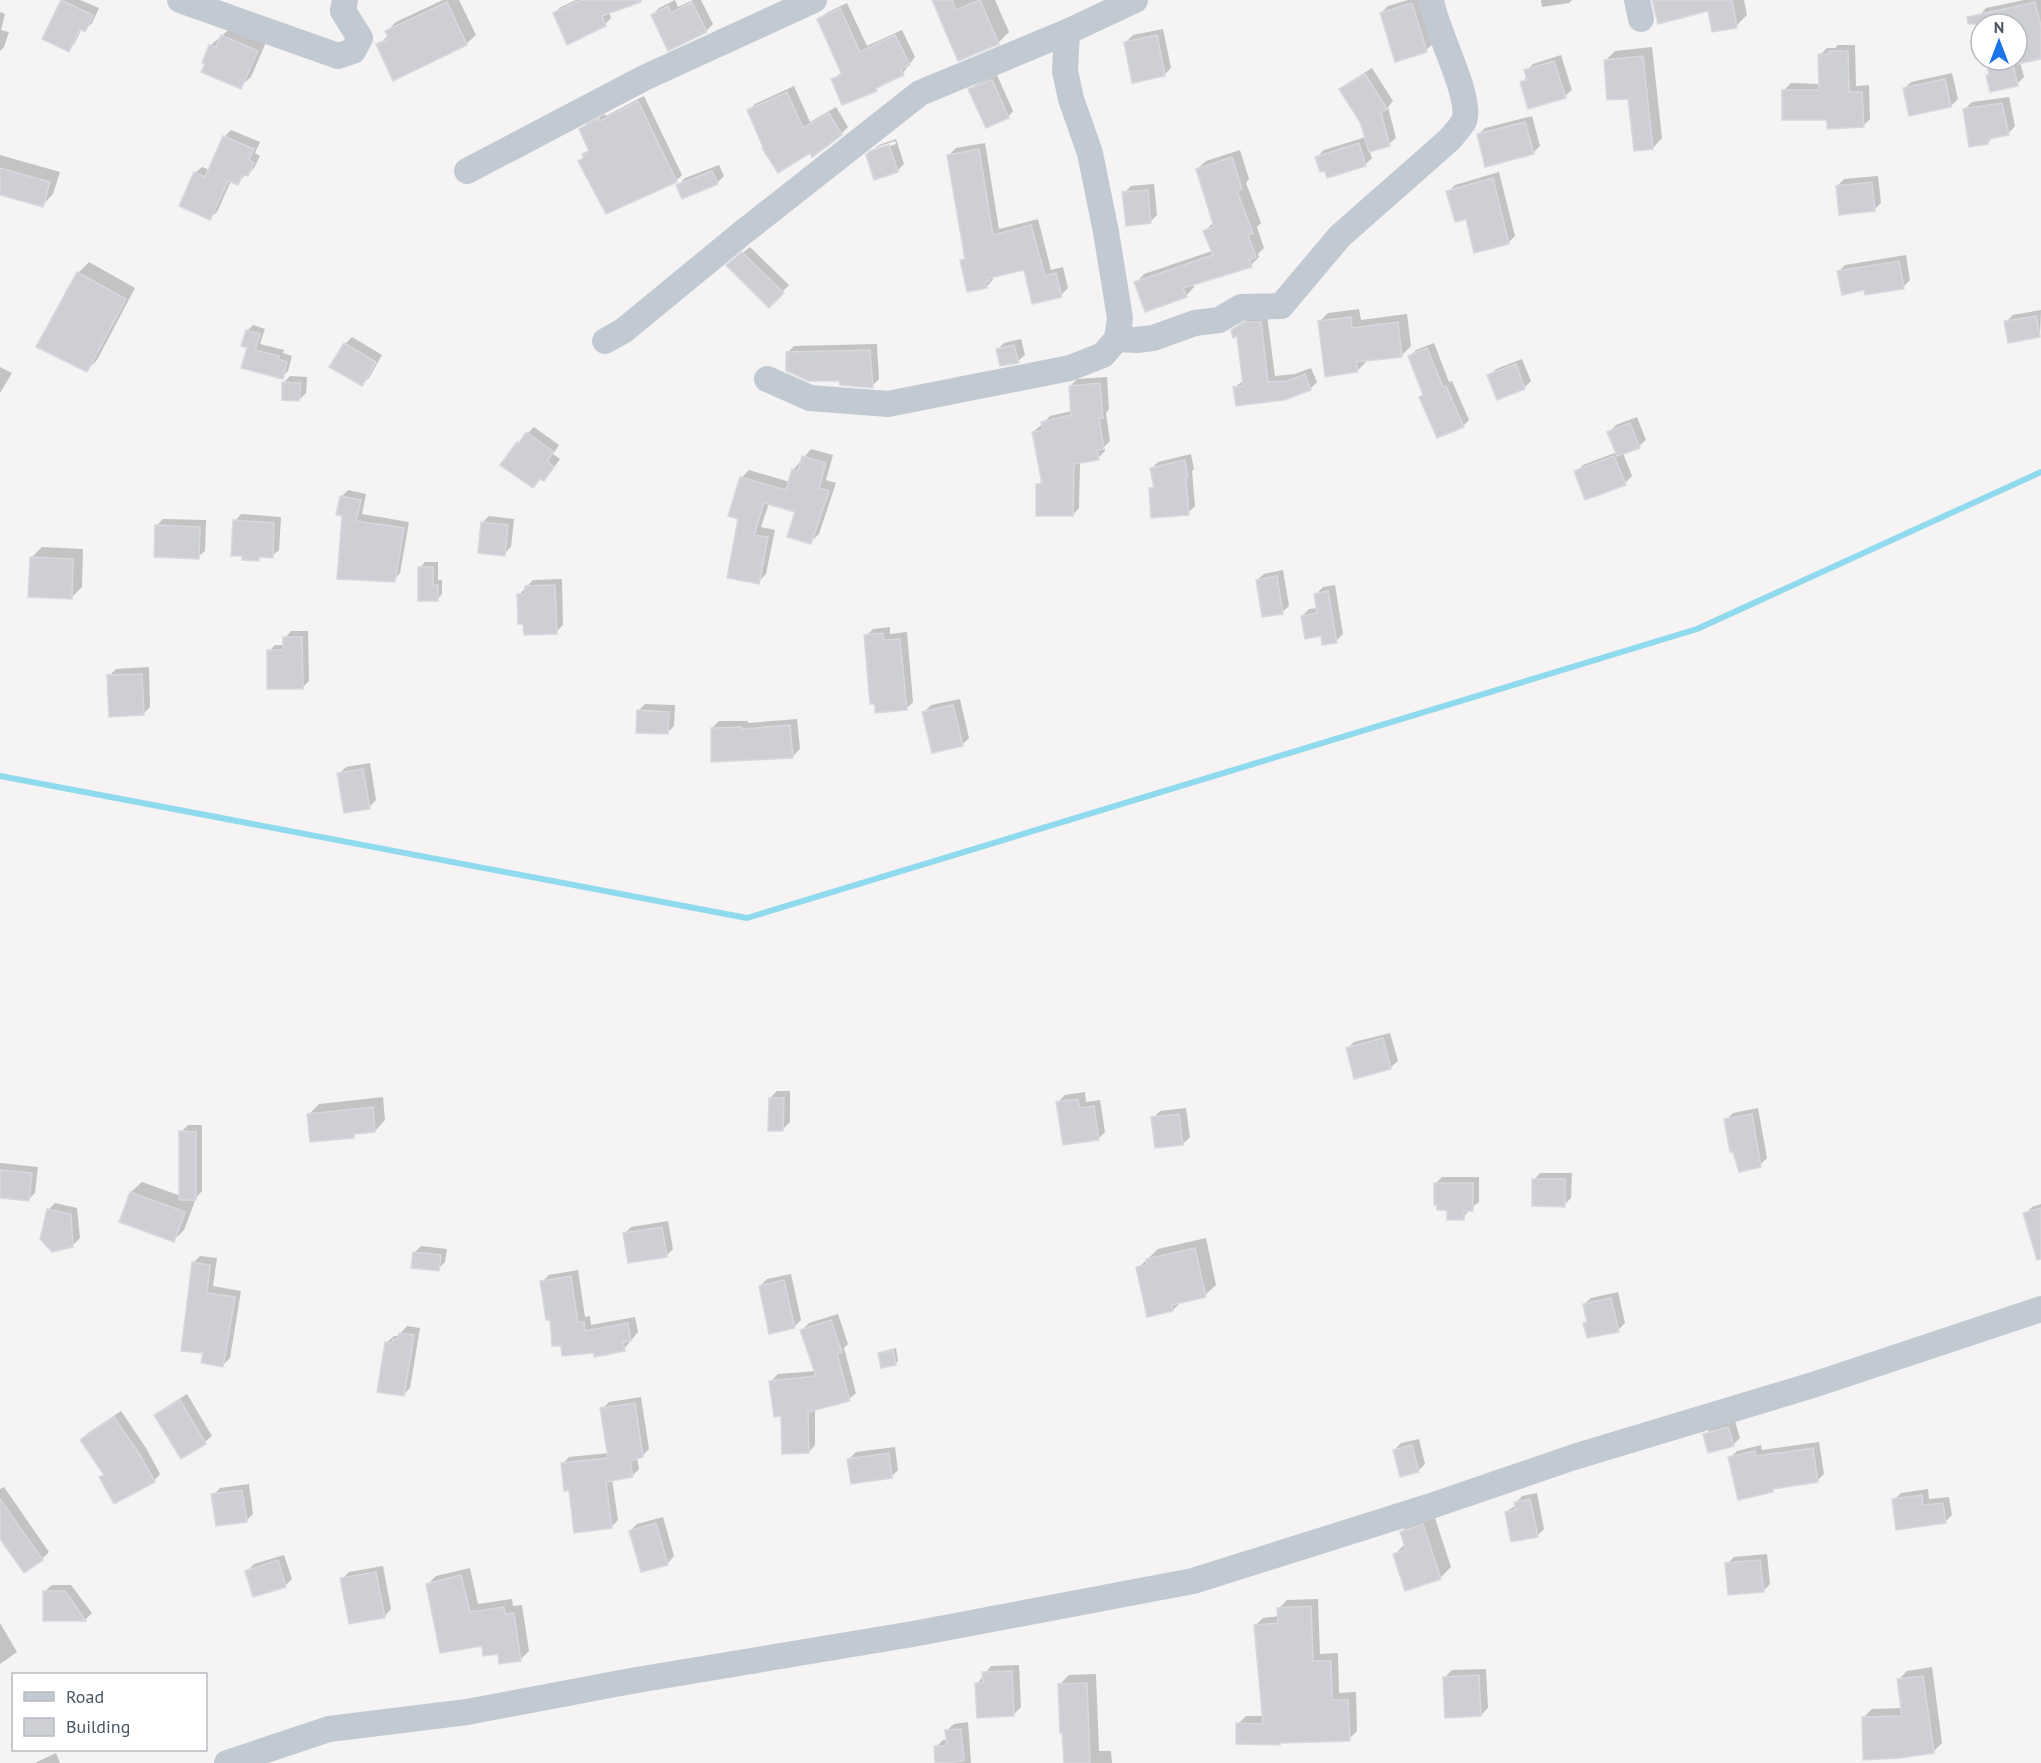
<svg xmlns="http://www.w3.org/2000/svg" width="2041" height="1763" viewBox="0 0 2041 1763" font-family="'PT Sans',sans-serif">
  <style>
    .shadow { fill: #0003 }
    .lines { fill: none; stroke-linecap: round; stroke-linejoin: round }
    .stream { stroke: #90daee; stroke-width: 6 }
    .building { fill: #cdcfd5; stroke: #d7d9de; stroke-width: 1.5 }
    .minor { stroke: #c1cad2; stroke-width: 26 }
  </style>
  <rect width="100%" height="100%" fill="#f5f3f3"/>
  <!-- shadow -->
  <path class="shadow" d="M63,0H80L99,8L92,23L85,30L82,28L75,43L68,50L62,1Z
    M443,0H459L476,35L466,44L378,45L389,35L387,31L396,22Z
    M576,0H635L609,12L611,18L605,24L554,13L561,7Z
    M675,0L678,7L693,0H701L713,24L706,31L652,15L659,8Z
    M935,0H995L1009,32L998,43Z
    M1408,0H1420L1433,44L1426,50L1381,13L1388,6Z
    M1541,0H1572L1569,3L1542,7Z
    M1654,0H1744L1747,15L1736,26L1710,9Z
    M2024,0H2041V57L2020,62L2024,77L2017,84L1988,76L1990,73L1988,60H2017V24H1981L1980,15L1986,8Z
    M847,3L867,46L902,30L915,57L903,73L882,84L876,89L833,80L842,72L819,20L826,13Z
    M0,12L5,14L1,30L9,32L4,47L0,51Z
    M233,26L267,40L251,77L240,87L204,62L211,45Z
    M1163,29L1171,68L1164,75L1126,42L1133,35Z
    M1838,45H1855L1856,86L1869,85L1870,119L1863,126L1828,119L1784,90L1791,83L1820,84V55L1827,48H1835Z
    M1652,47L1662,138L1653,148L1629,97L1605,61L1615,51Z
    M1561,55L1572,90L1565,96L1521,83L1528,76L1526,71L1533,64Z
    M1372,68L1393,101L1388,107L1396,138L1389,144L1369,150L1372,158L1365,165L1326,169L1317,157L1324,150L1366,137L1362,122L1341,89L1348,83Z
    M1952,73L1958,99L1951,106L1904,89L1911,82Z
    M997,75L1013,111L1008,117L969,90L975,85Z
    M794,86L810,122L836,107L848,127L841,134L811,151L748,111L755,104Z
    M644,96L682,175L676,181L580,161L590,148L581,129L587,123L605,114L606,116Z
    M2009,97L2015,126L2009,133L1994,136L1988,143L1965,109L1972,102Z
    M1532,116L1540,146L1533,153L1478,135L1485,128Z
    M231,130L260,142L255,153L260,156L254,168L248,175L246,174L238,183L231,181L217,212L210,218L195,173L202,167L210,170L224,137Z
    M896,139L904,164L897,171L868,155L873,150V152L896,144L895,141L874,148L879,145Z
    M985,143L999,229L1038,219L1051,270L1063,267L1068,288L1061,295L1025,268L992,276L993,280L986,287L962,260L966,257L949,155L956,148Z
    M1240,150L1249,179L1246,183L1261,223L1257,227L1264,248L1258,254L1259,257L1251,265L1193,283L1194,287L1186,296L1136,283L1144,274L1212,251L1205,231L1214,222L1197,169L1206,161Z
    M0,155L60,172L53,194L43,205L0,193Z
    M719,165L724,176L717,183L678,185L685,178Z
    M1499,172L1515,236L1508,243L1467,218L1448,192L1455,185Z
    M1878,176L1881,203L1874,210L1837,186L1844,179Z
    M1154,184L1157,215L1150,222L1124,193L1131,186Z
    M750,247L789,285L769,306L735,259Z
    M1906,255L1910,280L1903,287L1865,288L1838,272L1845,265Z
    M89,262L135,288L97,360L87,370L38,346L78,273Z
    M1359,309L1361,320L1407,314L1411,346L1402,355L1366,360V362L1357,371L1319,322L1328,313Z
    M2041,310L2040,336L2006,322L2013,315Z
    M1267,315L1275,376L1295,374L1311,368L1317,382L1310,389L1235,387L1244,380L1238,334L1233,331L1239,324L1253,316Z
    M253,325L265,329L260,344L284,350L283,353L292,356L288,371L282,377L249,347L247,331Z
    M352,337L382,355L369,378L362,384L345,344Z
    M1021,339L1025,355L1018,361L997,350L1004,343Z
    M1434,343L1449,382L1452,381L1469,420L1463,426L1424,394L1410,356L1416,350Z
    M877,344L879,379L872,386L787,353L794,346Z
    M1522,359L1531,381L1524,388L1489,376L1496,369Z
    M0,367L12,373L0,393Z
    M290,376L307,377L306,393L299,400L283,383Z
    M1107,377L1109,409L1106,413L1110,441L1104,447L1105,451L1098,458L1080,462L1079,508L1073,515L1038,485L1043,480L1033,432L1040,426L1043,425V423L1050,416L1072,411L1070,386L1077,379Z
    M1637,417L1646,440L1639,446L1623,453L1632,476L1625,483L1576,472L1583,465L1617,452L1609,432L1616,425Z
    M534,427L559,445L553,454L560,459L550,473L543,479L541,478L533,487L518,443Z
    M811,449L833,455L826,480L836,483L819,534L811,542L796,511L769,503L761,527L775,530L766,574L758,582L741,478L749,470L790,482L793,470Z
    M1191,454L1194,469L1192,471L1195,506L1188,513L1150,489L1155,485L1151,469L1158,462Z
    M348,490L366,494L362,514L409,522L400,573L394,580L343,514L342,496Z
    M241,514L281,517L279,550L272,556H262L258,559L244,555L235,521Z
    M489,516L514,519L511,547L504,554L482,523Z
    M163,519L206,520L205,551L198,557L156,526Z
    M42,547L83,549L82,587L72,597L31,558Z
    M425,562H438V580H442V594L437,600L420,568Z
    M1283,570L1289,606L1282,612L1257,580L1264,574Z
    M562,579L563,625L556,632L519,595L533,580Z
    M1335,585L1343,634L1336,641L1322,635L1302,616L1309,609L1318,608L1316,594L1323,587Z
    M890,627V634L907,632L913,702L906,709L866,636L873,629Z
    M291,631H308L309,681L302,688L269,651L275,645H285V638Z
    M149,667L150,707L143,714L109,676L116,669Z
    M960,699L969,738L962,745L924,712L931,705Z
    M645,704L675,705L674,726L667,733L638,711Z
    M797,719L800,749L793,756L712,728L719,721H748V723Z
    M370,763L376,800L369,807L339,774L346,767Z
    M1390,1033L1398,1061L1391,1067L1355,1077L1347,1049L1354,1042Z
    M777,1091H790V1122L783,1129L770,1098Z
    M1085,1092L1086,1102L1100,1100L1105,1132L1098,1139L1058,1102L1065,1095Z
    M383,1097L385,1120L375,1131L358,1132L353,1137L309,1114L319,1104Z
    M1186,1108L1190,1137L1183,1144L1153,1118L1160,1111Z
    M1758,1108L1767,1158L1760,1165L1726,1120L1733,1113Z
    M188,1125H202V1191L196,1198L187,1199L195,1201L184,1230L174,1240L131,1192L142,1182L181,1196V1132Z
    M0,1163L38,1167L35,1193L28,1200L0,1196Z
    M1540,1173H1572L1571,1198L1564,1205L1534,1180Z
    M1442,1177H1479V1202L1470,1209L1463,1218L1449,1209L1435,1184Z
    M55,1203L77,1208L80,1238L73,1245L48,1210Z
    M2041,1204V1244L2025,1214L2032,1207Z
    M668,1221L673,1249L666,1256L624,1234L631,1227Z
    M1206,1238L1216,1285L1205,1295L1182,1301L1173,1310L1138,1268L1158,1249Z
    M421,1246L447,1249L445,1262L438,1269L414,1253Z
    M200,1256L217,1258L213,1286L241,1291L230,1358L223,1365L205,1352L193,1263Z
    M578,1270L585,1317L590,1316L591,1325L635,1317L638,1332L624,1349L595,1352L562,1344L551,1318L542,1282L549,1275Z
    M791,1274L801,1320L794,1327L760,1286L767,1279Z
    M1618,1292L1625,1323L1618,1330L1585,1324L1588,1321L1584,1304L1591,1298Z
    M838,1314L848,1344L844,1348L856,1393L849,1399L815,1409V1445L809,1452L771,1381L778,1374L816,1371L802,1330L809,1323Z
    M407,1326L420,1328L410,1388L403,1395L387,1342L394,1336H398Z
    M896,1348L898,1361L895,1364L880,1354L883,1351Z
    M187,1394L212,1436L205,1442L181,1457L156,1416L163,1409Z
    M641,1397L649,1449L642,1456L637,1457L639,1469L633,1475L612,1479L618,1520L611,1527L570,1488L562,1464L569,1457L609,1453L602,1409L609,1402Z
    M121,1411L146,1448L160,1474L154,1481L101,1477L105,1474L82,1440L88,1433Z
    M1735,1421L1740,1438L1733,1445L1705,1435L1711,1428Z
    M1419,1439L1425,1464L1418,1471L1394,1450L1401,1443Z
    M1819,1442L1824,1474L1817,1481L1776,1487L1773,1490L1730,1458L1737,1451L1761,1445L1762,1450Z
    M895,1447L898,1470L892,1476L849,1459L856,1452Z
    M249,1484L253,1514L246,1521L213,1495L220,1488Z
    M4,1487L49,1552L42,1559L0,1536V1489Z
    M1928,1489L1929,1499L1949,1497L1952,1515L1945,1522L1894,1500L1901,1493Z
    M1537,1493L1544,1529L1537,1536L1506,1512L1516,1505V1503L1522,1496Z
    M1434,1515L1451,1567L1440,1578L1395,1554L1405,1544L1401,1532L1412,1521Z
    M663,1517L674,1556L668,1563L642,1571L630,1531L637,1524Z
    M1767,1554L1770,1584L1763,1591L1727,1564L1734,1557Z
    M284,1555L292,1579L285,1586L247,1571L254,1564Z
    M383,1566L391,1609L385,1616L342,1579L349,1572Z
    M470,1568L478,1604L512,1599L513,1606L522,1605L529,1651L521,1659L499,1653L483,1645L428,1584L436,1576Z
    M52,1585H71L92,1613L85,1620H45V1591Z
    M1318,1599L1320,1654L1338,1653L1339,1693L1356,1692L1357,1731L1349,1739L1238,1724L1246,1716H1263L1255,1626L1263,1618L1279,1616V1608L1287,1600Z
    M0,1623L17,1652L0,1664Z
    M1019,1665L1021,1707L1014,1714L977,1684L991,1666Z
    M1932,1667L1942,1743L1933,1752L1863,1718L1872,1709L1902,1708L1898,1680L1907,1671Z
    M1486,1669L1488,1708L1481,1715L1445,1677L1452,1670Z
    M1096,1674L1099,1751H1111L1112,1763H1065L1060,1684L1069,1675Z
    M968,1722L971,1763H937L936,1747L943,1740H948L947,1730L954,1724Z
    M56,1753L60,1763H36L37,1762Z"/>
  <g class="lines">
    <!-- stream -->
    <path class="stream" d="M0,776L747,918L1697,629L2041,472"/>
  </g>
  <!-- building -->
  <path class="building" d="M61,0L93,15L85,32L80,29L69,52L42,39Z
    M581,0H641V2L602,16L606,26L567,45L553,13Z
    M932,0H952L956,10L980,0L999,44L958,61Z
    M1652,0H1732L1737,28L1712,32L1708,11L1658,24Z
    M447,2L467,45L393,81L376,44L389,39L385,31Z
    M692,2L707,32L668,51L651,15L668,6L671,13Z
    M2035,2L2041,26V59L2017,64V24H1968L1967,17Z
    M1412,3L1427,52L1395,62L1380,13Z
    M840,8L860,52L895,35L910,65L901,69L904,75L876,88L877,91L842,105L831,79L842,75L817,19Z
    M221,35L258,51L241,89L201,72L205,64L202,63L209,45L216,47Z
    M1157,35L1165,76L1132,83L1124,42Z
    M1829,51H1848L1849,92H1862L1864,127L1827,129V120H1782V90H1819L1818,54H1829Z
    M1643,56L1653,149L1634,151L1628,99L1607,100L1604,60Z
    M1986,60H2012L2018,86L1990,92L1986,75H1989Z
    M1554,61L1566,98L1528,109L1520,82L1527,80L1524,70Z
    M1365,74L1387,109L1381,113L1390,146L1369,152L1360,122L1339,89Z
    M1945,79L1951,107L1909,116L1903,88Z
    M992,80L1009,118L986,128L968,89Z
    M787,92L803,128L829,113L842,135L812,157L810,153L778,173L762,148L763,147L747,110Z
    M638,101L677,182L606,214L578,161L584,158L582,154L589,151L579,129L599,118L600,121Z
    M2002,103L2009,135L1988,139V144L1969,147L1963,109Z
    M1525,122L1534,154L1485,167L1477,134Z
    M223,136L254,149L249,160L254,163L248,176L243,174L238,185L228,181L210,220L179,206L194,172L205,177Z
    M1359,143L1366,166L1327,178L1325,171L1320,172L1315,157Z
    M889,145L898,172L874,180L866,155L870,151Z
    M979,149L993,235L1031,225L1045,276L1056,273L1062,297L1032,304L1024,270L989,278L990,281L985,282L987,288L967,292L960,260L965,259L947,155Z
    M1232,157L1242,189L1237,191L1253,233L1248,235L1256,257L1249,260L1252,267L1183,288L1187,297L1145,312L1134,282L1213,255L1203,231L1214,227L1196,169Z
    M0,168L50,182L43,207L0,195Z
    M712,171L718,184L682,199L676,185Z
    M1493,178L1509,244L1474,253L1466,219L1455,222L1446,191Z
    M1872,182L1875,211L1839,215L1836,186Z
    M1148,190L1151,223L1126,226L1122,192Z
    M742,252L784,293L769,308L726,265Z
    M1899,261L1904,289L1865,295L1864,290L1842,295L1837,271Z
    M77,272L126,299L87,372L36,347Z
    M2036,316L2040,337L2008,343L2004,321Z
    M1351,317L1352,328L1398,322L1402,357L1356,362L1358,372L1325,377L1318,321Z
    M1245,322H1261L1268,382L1287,381L1305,374L1311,390L1284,400L1236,406L1233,387L1243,386L1237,336L1233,338L1231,330Z
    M246,330L260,334L255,350L279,356L278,359L287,362L283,379L241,368L247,348L241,346Z
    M344,343L376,362L362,386L329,367Z
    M1014,345L1019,363L1000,366L996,349Z
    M1427,348L1443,387L1446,386L1464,427L1437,438L1419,397L1423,395L1408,356Z
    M870,350L873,388L840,385L839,381H809L786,371V352Z
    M1516,364L1525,389L1497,400L1487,375Z
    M282,382L301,383L299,401L282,400Z
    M1100,383L1103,418H1099L1104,449L1097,450L1099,460L1074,464L1073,516H1036V484H1042L1032,432L1043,430L1041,422L1071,415L1069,386Z
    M1630,423L1640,448L1617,456L1607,432Z
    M526,432L554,452L547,461L554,467L544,481L540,479L533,488L500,465L517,442L519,443Z
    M802,456L826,463L819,488L829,491L811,544L787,537L795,512L764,503L754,535L768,537L759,584L727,578L738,519L728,516L740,477L786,490L792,469L798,471Z
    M1614,456L1626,485L1585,500L1574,471Z
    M1185,460L1188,477L1186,478L1189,515L1151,518L1149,488H1154L1150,468Z
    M340,496L361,500L356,521L404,528L395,582L337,579L342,516L336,515Z
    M233,520L274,523L273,558L259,557V561L242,560V556H231Z
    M481,522L508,525L505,556L478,553Z
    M155,525L200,527L199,559L154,557Z
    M30,557L73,559L72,599L28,597Z
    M418,567H433V585H438V601H418Z
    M1277,576L1283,614L1262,617L1256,580Z
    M555,585L557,634L524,635L523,624H518L517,594H525V586Z
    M1328,591L1337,643L1322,645L1321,636L1305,639L1301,616L1317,613L1314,594Z
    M883,633L884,640L900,639L907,710L875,713V704H870L864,635Z
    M283,637H302L303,689H267V650H283Z
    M142,674L144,715L109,717L107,675Z
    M953,705L963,746L932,753L922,712Z
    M637,710L669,712L668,734L636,733Z
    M790,725L793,758L711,762V728L742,727V729Z
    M363,769L370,809L344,813L337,773Z
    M1383,1038L1391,1069L1354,1079L1346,1048Z
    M769,1098H784L783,1131H768Z
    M1078,1099L1080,1108L1094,1106L1099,1140L1063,1145L1056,1102Z
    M373,1107L375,1132L354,1134V1138L310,1142L307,1114Z
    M1179,1114L1183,1145L1155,1148L1151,1117Z
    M1752,1114L1761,1167L1739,1172L1733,1152H1730L1724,1119Z
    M179,1131L196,1132V1200H179Z
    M0,1170L32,1173L29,1201L0,1198Z
    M1532,1179H1565V1207L1532,1206Z
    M1434,1183H1473V1211H1464V1220H1447V1210H1437V1205H1434Z
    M130,1192L185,1212L174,1242L119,1222Z
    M2041,1208V1259L2037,1260L2023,1213Z
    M47,1209L71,1214L73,1247L52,1252L40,1239Z
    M662,1227L667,1257L628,1263L623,1233Z
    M1195,1248L1206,1297L1172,1305L1173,1311L1147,1317L1136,1267L1147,1265L1146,1259Z
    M413,1252L441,1255L439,1271L411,1268Z
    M192,1262L210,1265L207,1293L235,1297L223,1367L201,1363L203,1353L181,1351Z
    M571,1276L578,1323L584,1322L585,1331L628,1323L631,1341L623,1342L625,1351L594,1357V1353L562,1356L561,1346H552L550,1320H546L540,1281Z
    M784,1280L795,1328L769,1334L759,1286Z
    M1611,1298L1619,1332L1587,1338L1583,1323L1587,1322L1583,1304Z
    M831,1320L842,1352L837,1354L850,1401L808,1412L809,1453L782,1454L781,1416L774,1417L769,1381L816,1376L800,1330Z
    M399,1333L414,1335L404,1396L377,1392L385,1342L392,1343L393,1339L397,1340Z
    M893,1350L896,1365L881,1368L878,1353Z
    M180,1400L206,1444L181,1459L154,1415Z
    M635,1403L643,1457L630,1461L633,1477L606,1482L612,1528L574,1533L569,1490L564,1491L561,1463L608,1458L600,1408Z
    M114,1417L140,1455L155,1482L114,1504L99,1477L104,1475L80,1440Z
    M1728,1427L1734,1446L1708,1453L1703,1434Z
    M1412,1445L1419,1472L1400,1477L1393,1450Z
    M1813,1448L1818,1482L1773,1489V1492L1738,1500L1728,1457L1755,1451L1756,1456Z
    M889,1453L892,1478L851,1484L847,1459Z
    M242,1490L247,1522L216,1526L211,1494Z
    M1922,1495L1923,1505L1943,1503L1946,1523L1896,1530L1892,1499Z
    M0,1499L43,1560L24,1573L0,1539Z
    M1530,1499L1538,1537L1511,1542L1505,1512L1516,1510L1514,1502Z
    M656,1523L668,1565L641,1572L629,1531Z
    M1423,1524L1441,1579L1405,1591L1393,1554L1406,1550L1400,1532Z
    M278,1560L286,1587L253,1597L245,1571Z
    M1760,1560L1764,1592L1728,1595L1725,1563Z
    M376,1572L385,1618L349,1624L340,1578Z
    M461,1575L470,1612L504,1607L505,1614L514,1613L521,1661L499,1664L498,1654L483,1656L482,1646L440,1653L426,1584Z
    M43,1591H65L86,1621H43Z
    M1311,1606L1313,1661H1331L1332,1700H1348L1350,1741L1280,1743V1745L1236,1744V1723L1263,1724L1254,1625L1278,1623L1277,1608Z
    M1012,1671L1014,1716L977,1718L975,1683H983L982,1672Z
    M1479,1675L1481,1716L1445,1718L1443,1677Z
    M1923,1676L1934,1753L1900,1758L1863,1760L1862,1717L1902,1716L1897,1679Z
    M1087,1683L1090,1763H1064L1062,1733H1060L1058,1684Z
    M961,1729L964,1761L935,1763L934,1746H947L945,1730Z"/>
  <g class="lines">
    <!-- minor -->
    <path class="minor" d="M180,0L338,56L353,51L360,38L343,11L345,0
      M1637,0L1641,19
      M467,171L644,78L814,0
      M1117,339L1136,340L1153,338L1195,323L1219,320L1241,307L1281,306L1340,236L1449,140C1454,134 1461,127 1464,121C1473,98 1435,29 1431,0
      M605,341L623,331L741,234L920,93L1067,32L1135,0
      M767,379L810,398L888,404L1070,368L1103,355L1117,339L1120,318L1106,232L1090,153L1071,99L1065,71L1067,32
      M227,1763L329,1729L467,1712L631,1681L913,1634L1193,1581L1428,1507L1574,1457L1816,1384L2041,1309"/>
  </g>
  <!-- legend -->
  <rect x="12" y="1673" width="195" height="78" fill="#ffffff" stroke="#b7bbc0" stroke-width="1.5"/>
  <rect x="24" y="1692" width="30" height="9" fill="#c1cad2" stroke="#b7bbc0" stroke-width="1.5"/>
  <text x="66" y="1703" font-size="18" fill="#4a5661">Road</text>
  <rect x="24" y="1718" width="30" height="18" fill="#cdcfd5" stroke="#b7bbc0" stroke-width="1.5"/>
  <text x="66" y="1733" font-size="18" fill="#4a5661">Building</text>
  <!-- north arrow -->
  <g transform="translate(1999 42)"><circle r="28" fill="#ffffff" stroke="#b7bbc0" stroke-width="1.5"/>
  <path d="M0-4.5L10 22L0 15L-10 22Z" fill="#1a73e8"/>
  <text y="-9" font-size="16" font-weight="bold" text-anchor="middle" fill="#4a5661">N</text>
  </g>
</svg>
